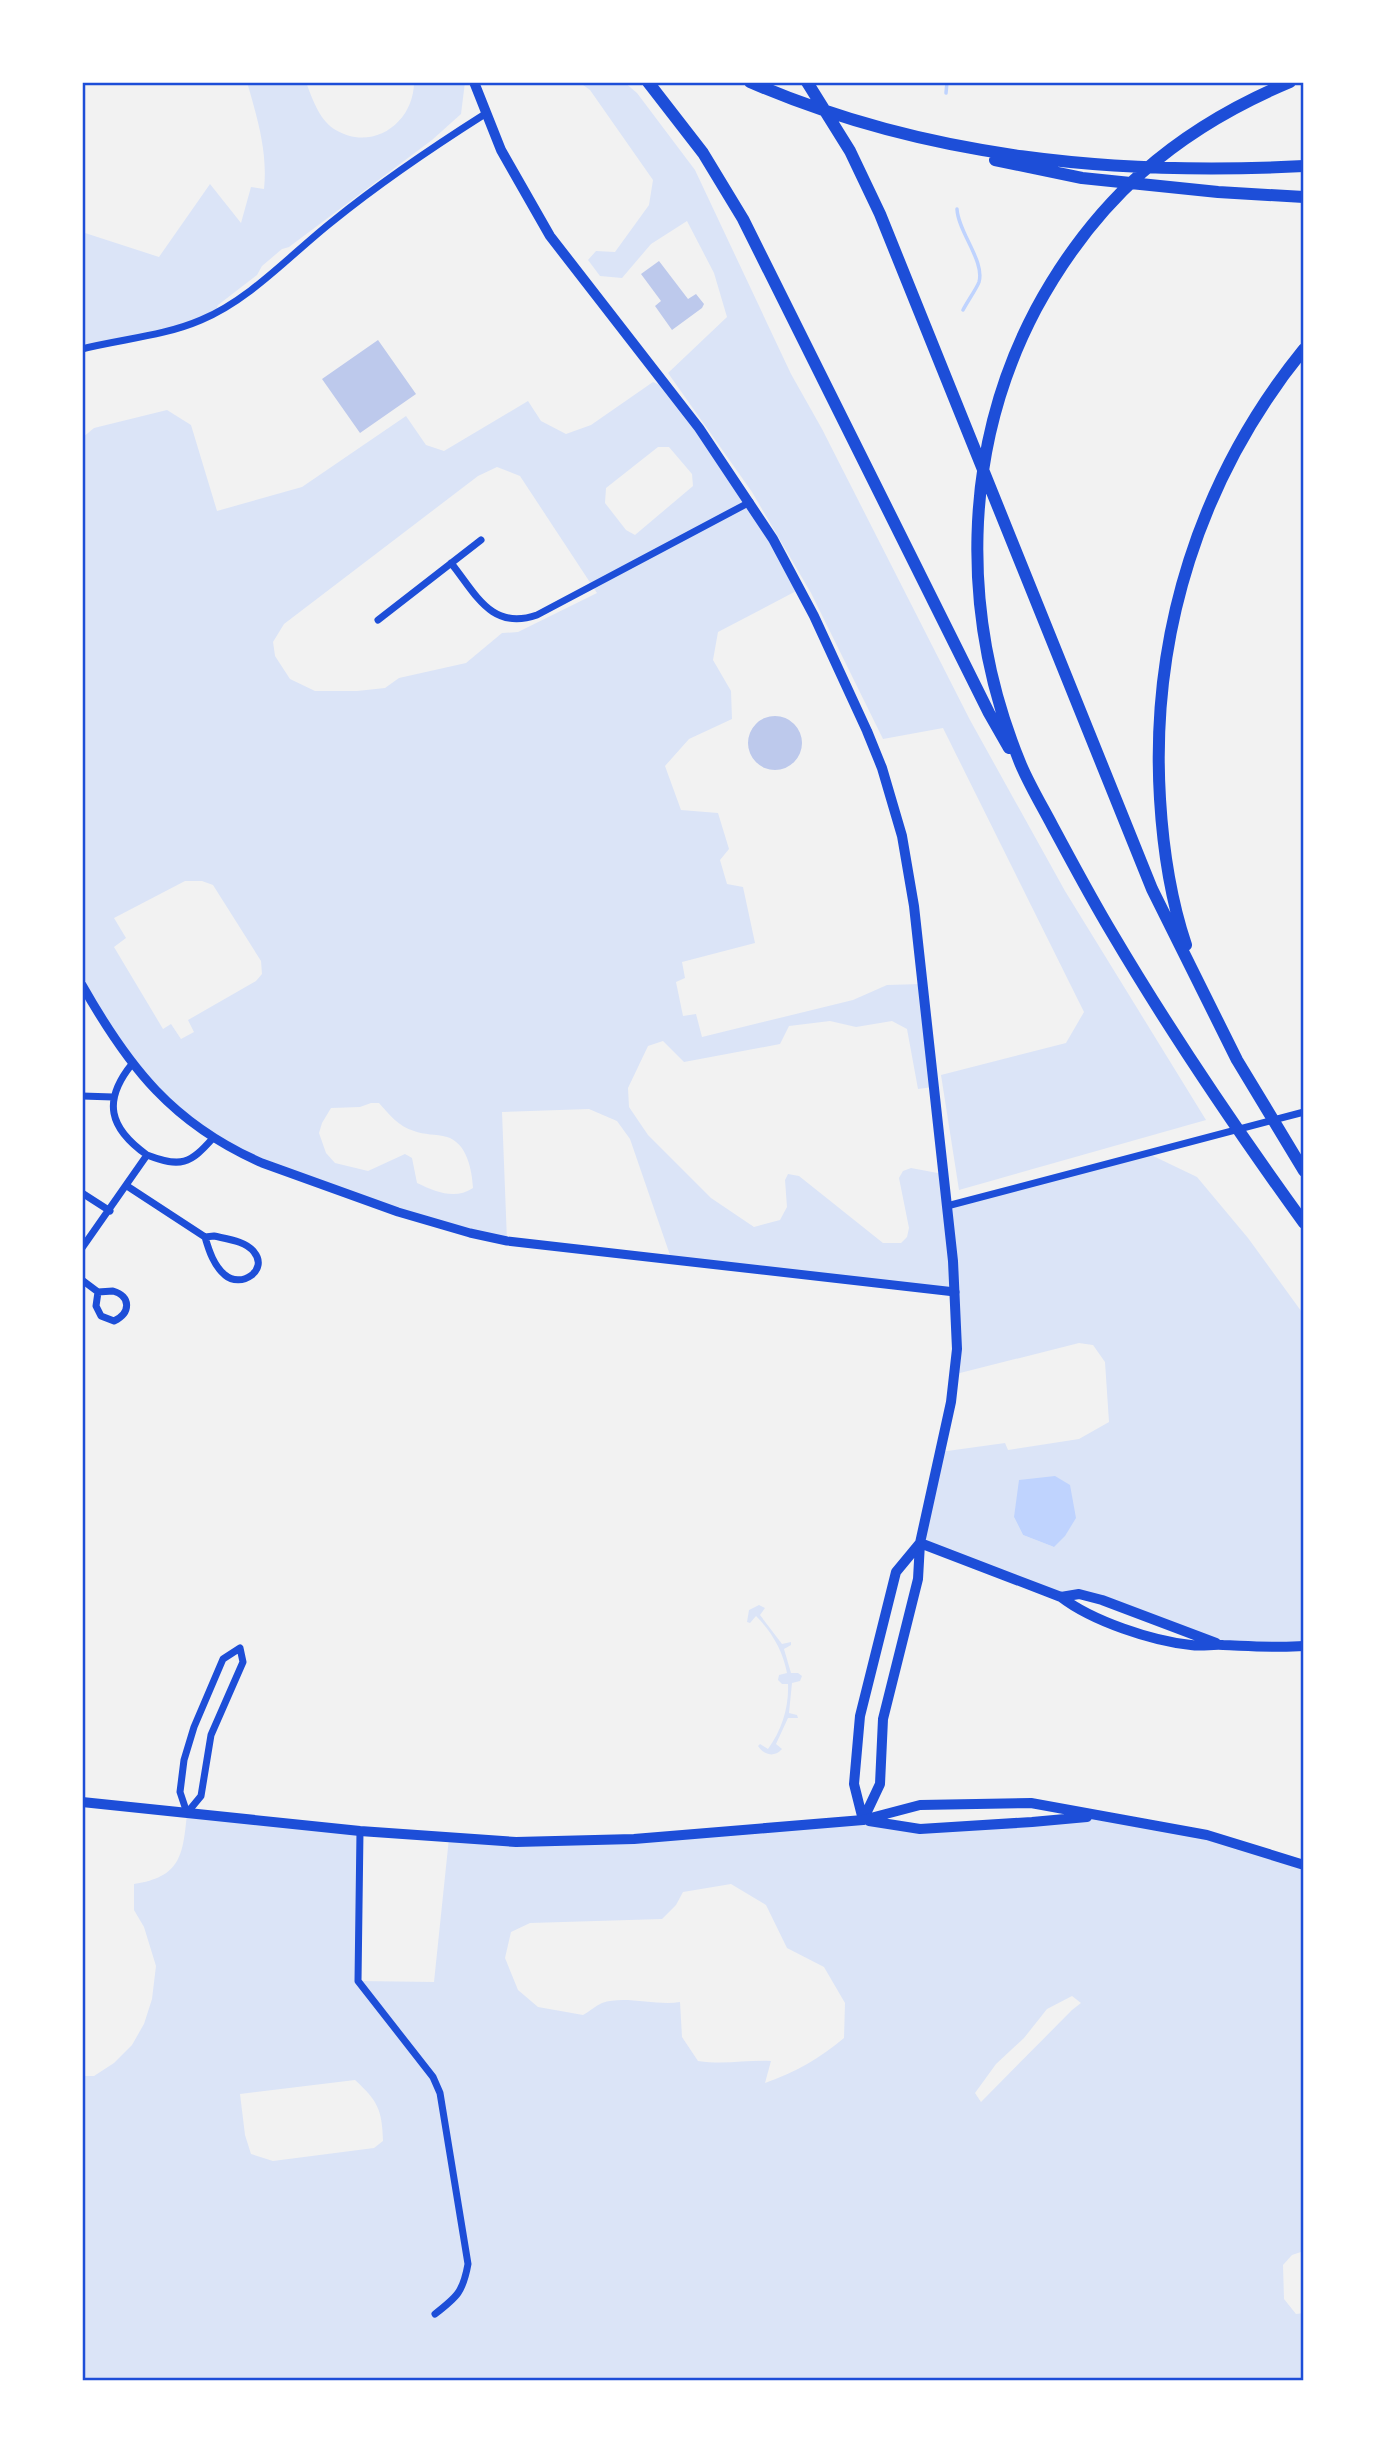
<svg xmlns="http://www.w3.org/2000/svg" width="1386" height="2463" viewBox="0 0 1386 2463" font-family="'Public Sans',sans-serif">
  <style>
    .green { fill: #dbe4f7; fill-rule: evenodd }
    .water { fill: #bfd3fe }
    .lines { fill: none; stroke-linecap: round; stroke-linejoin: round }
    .stream { stroke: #bfd3fe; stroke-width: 3.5 }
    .building { fill: #bdc9ec }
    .minor { stroke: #1d4ed8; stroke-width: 7 }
    .tertiary { stroke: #1d4ed8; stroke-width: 9 }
    .secondary { stroke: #1d4ed8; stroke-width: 10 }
    .primary { stroke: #1d4ed8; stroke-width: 10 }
    .motorway { stroke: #1d4ed8; stroke-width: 12 }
    .neatline { fill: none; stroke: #1d4ed8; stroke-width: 2.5 }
  </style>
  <rect width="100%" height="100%" fill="#f2f2f2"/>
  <!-- green -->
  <path class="green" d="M247,82H306C312,98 319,119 334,129C372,153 414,123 414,82H465L461,114L432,140L289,247L282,249L262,266L257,275L218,305L215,313L202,320L82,349V232L159,257L210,184L241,223L251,187L264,189C268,152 257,117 247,82Z
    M579,82H624L637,93L695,170L791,374L822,429L970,720L1065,891L1206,1120L959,1190L941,1075L1066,1043L1084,1012L943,728L883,739L811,593L752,492L668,373L727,317L714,273L687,221L651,244L622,278L600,276L588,260L596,251L615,252L649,205L653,180L590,90Z
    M653,382L671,390L800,589L718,632L713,660L731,691L732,719L689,739L665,766L681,810L718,813L729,849L720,860L727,884L743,887L755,943L682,962L685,978L676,982L683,1016L696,1014L702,1037L853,1000L887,985L922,984L933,1087L918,1089L907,1029L892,1021L856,1027L830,1021L789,1026L780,1044L684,1062L663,1041L648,1046L628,1088L629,1107L648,1135L711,1198L754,1227L780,1220L787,1207L785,1180L788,1174L799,1176L883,1243H901L907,1237L909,1228L899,1178L903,1171L911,1168L943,1174L947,1205L1149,1154L1197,1177L1248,1238L1304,1315V1646L1220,1645L1102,1600L1061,1597L920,1543L940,1452L1005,1443L1008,1450L1079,1439L1109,1422L1105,1362L1093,1345L1079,1343L956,1374L955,1292L671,1258L630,1139L617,1121L589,1109L502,1112L507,1241L470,1233L240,1154L151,1087L82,985V438L94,428L167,410L191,425L217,511L302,487L406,416L426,445L444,451L528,401L541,421L566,434L591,425ZM658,447H669L692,474L693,486L635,535L626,530L605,503L606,488ZM497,467L520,476L597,593L518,632L502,633L466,663L399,678L385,688L357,691H315L290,679L275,656L273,642L284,624L478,476ZM185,881H202L213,885L261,961L262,974L256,981L188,1020L194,1032L181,1039L171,1024L163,1029L114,947L126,938L114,918ZM371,1103H379C389,1114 399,1127 414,1131C424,1135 436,1134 447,1137C467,1143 472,1170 473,1188C455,1200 436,1192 417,1183L412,1158L405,1154L368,1171L335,1163L326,1153L319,1133L322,1123L331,1108L360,1107ZM1014,1517L1054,1547L1023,1535Z
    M759,1605L765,1608L760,1615L782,1644L791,1642V1645L784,1649L791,1673H798L802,1676L800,1681L792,1683L789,1713L797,1715L798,1718H788L776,1744L782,1749C774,1758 764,1755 758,1746L760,1744L768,1749C782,1730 789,1707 788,1684H782L778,1680L779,1675L787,1673C783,1651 772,1632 756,1616L750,1623L747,1622L749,1610Z
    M187,1813L360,1831L359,1981L434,1982L449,1838L516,1842L863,1820L920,1829L1093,1816L1167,1827L1304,1866V2251L1292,2255L1283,2265L1284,2299L1296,2314L1304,2313V2381H82V2076H94L114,2063L132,2045L144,2024L152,1999L156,1966L144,1927L134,1910V1884C181,1877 183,1855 187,1813ZM731,1884L766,1905L787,1948L824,1967L845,2003L844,2038C819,2059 796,2072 765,2083L771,2061C745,2060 724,2065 698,2061L682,2037L680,2002C656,2006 624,1995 602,2003C595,2006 589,2012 583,2015L538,2007L518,1990L505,1958L511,1932L530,1923L662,1919L676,1905L683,1892ZM1072,1996L1081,2003L1072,2010L981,2102L975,2093L996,2064L1024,2038L1047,2009ZM355,2080C378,2101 382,2110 383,2141L374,2148L273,2161L251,2154L245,2135L240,2094Z"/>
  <!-- water -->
  <path class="water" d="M1055,1476L1070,1485L1076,1518L1065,1536L1054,1547L1023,1535L1014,1517L1019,1480Z"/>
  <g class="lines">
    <!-- stream -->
    <path class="stream" d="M946,93L947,82
      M957,209C958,232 985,261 979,282C977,288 967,302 963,310"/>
  </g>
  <!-- building -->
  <path class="building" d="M659,261L688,299L696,294L704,304L702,308L672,330L655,306L661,301L641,274Z
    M378,340L416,394L360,433L322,379Z
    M748 743a27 27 0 1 1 54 0a27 27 0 1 1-54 0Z"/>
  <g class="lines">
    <!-- minor -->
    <path class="minor" d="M82,349C122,339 164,336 201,320C251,299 291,254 333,221C381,182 433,147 485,114
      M451,563C476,594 491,631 537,615L750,502
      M378,620L481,540
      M132,1064C102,1101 109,1128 147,1155
      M82,1096L113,1097
      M127,1186L205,1237
      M82,1193L110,1211
      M947,1206L1304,1112
      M214,1236C227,1239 246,1241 254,1252C269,1270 241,1289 225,1275C214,1266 209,1251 205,1237Z
      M82,1248L147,1155C181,1168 190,1164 213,1138
      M82,1280L98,1292
      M113,1291C131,1296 131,1313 114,1321L101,1316L96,1306L98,1292Z
      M240,1648L243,1662L211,1735L201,1796L187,1813L180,1792L184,1760L194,1727L223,1659Z
      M360,1831L358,1981L433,2077L440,2093L468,2264C463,2292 457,2297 435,2314"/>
    <!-- tertiary -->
    <path class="tertiary" d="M82,985C129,1068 173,1124 262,1163L398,1212L470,1233L507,1241L955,1292"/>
    <!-- secondary -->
    <path class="secondary" d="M474,82L501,150L550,236L699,428L773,539L814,616L867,731L882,768L902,836L914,906L953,1261L957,1349L951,1402L920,1543L918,1579L883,1719L880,1784L863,1820
      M920,1543L1061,1597C1092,1621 1152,1641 1191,1645C1202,1647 1212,1644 1223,1645C1250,1646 1276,1648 1304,1646
      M1061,1597L1079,1594L1102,1600L1216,1643
      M863,1820L854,1784L860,1716L896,1572L920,1543"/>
    <!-- primary -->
    <path class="primary" d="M82,1802L360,1831L516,1842L634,1839L863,1820L920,1805L1031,1803L1207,1835L1304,1865
      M869,1821L920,1829L1032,1822L1087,1817"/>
    <!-- motorway -->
    <path class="motorway" d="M648,82L703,153L743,219L989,713L1009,748
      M750,82C925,158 1115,176 1304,166
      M807,82L850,151L880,214L1152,889L1237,1060L1304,1171
      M1290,82C1175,130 1095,200 1036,309C961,451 960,618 1021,765C1030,786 1042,806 1052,825C1072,862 1091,898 1112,933C1171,1033 1236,1129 1304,1223
      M995,160L1082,178L1218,192L1304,197
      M1186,945C1170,897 1163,849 1160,799C1150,635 1200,477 1304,349"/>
  </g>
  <!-- border -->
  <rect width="1386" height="2463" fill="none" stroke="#ffffff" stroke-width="168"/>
  <rect x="84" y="84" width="1218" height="2295" class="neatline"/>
</svg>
